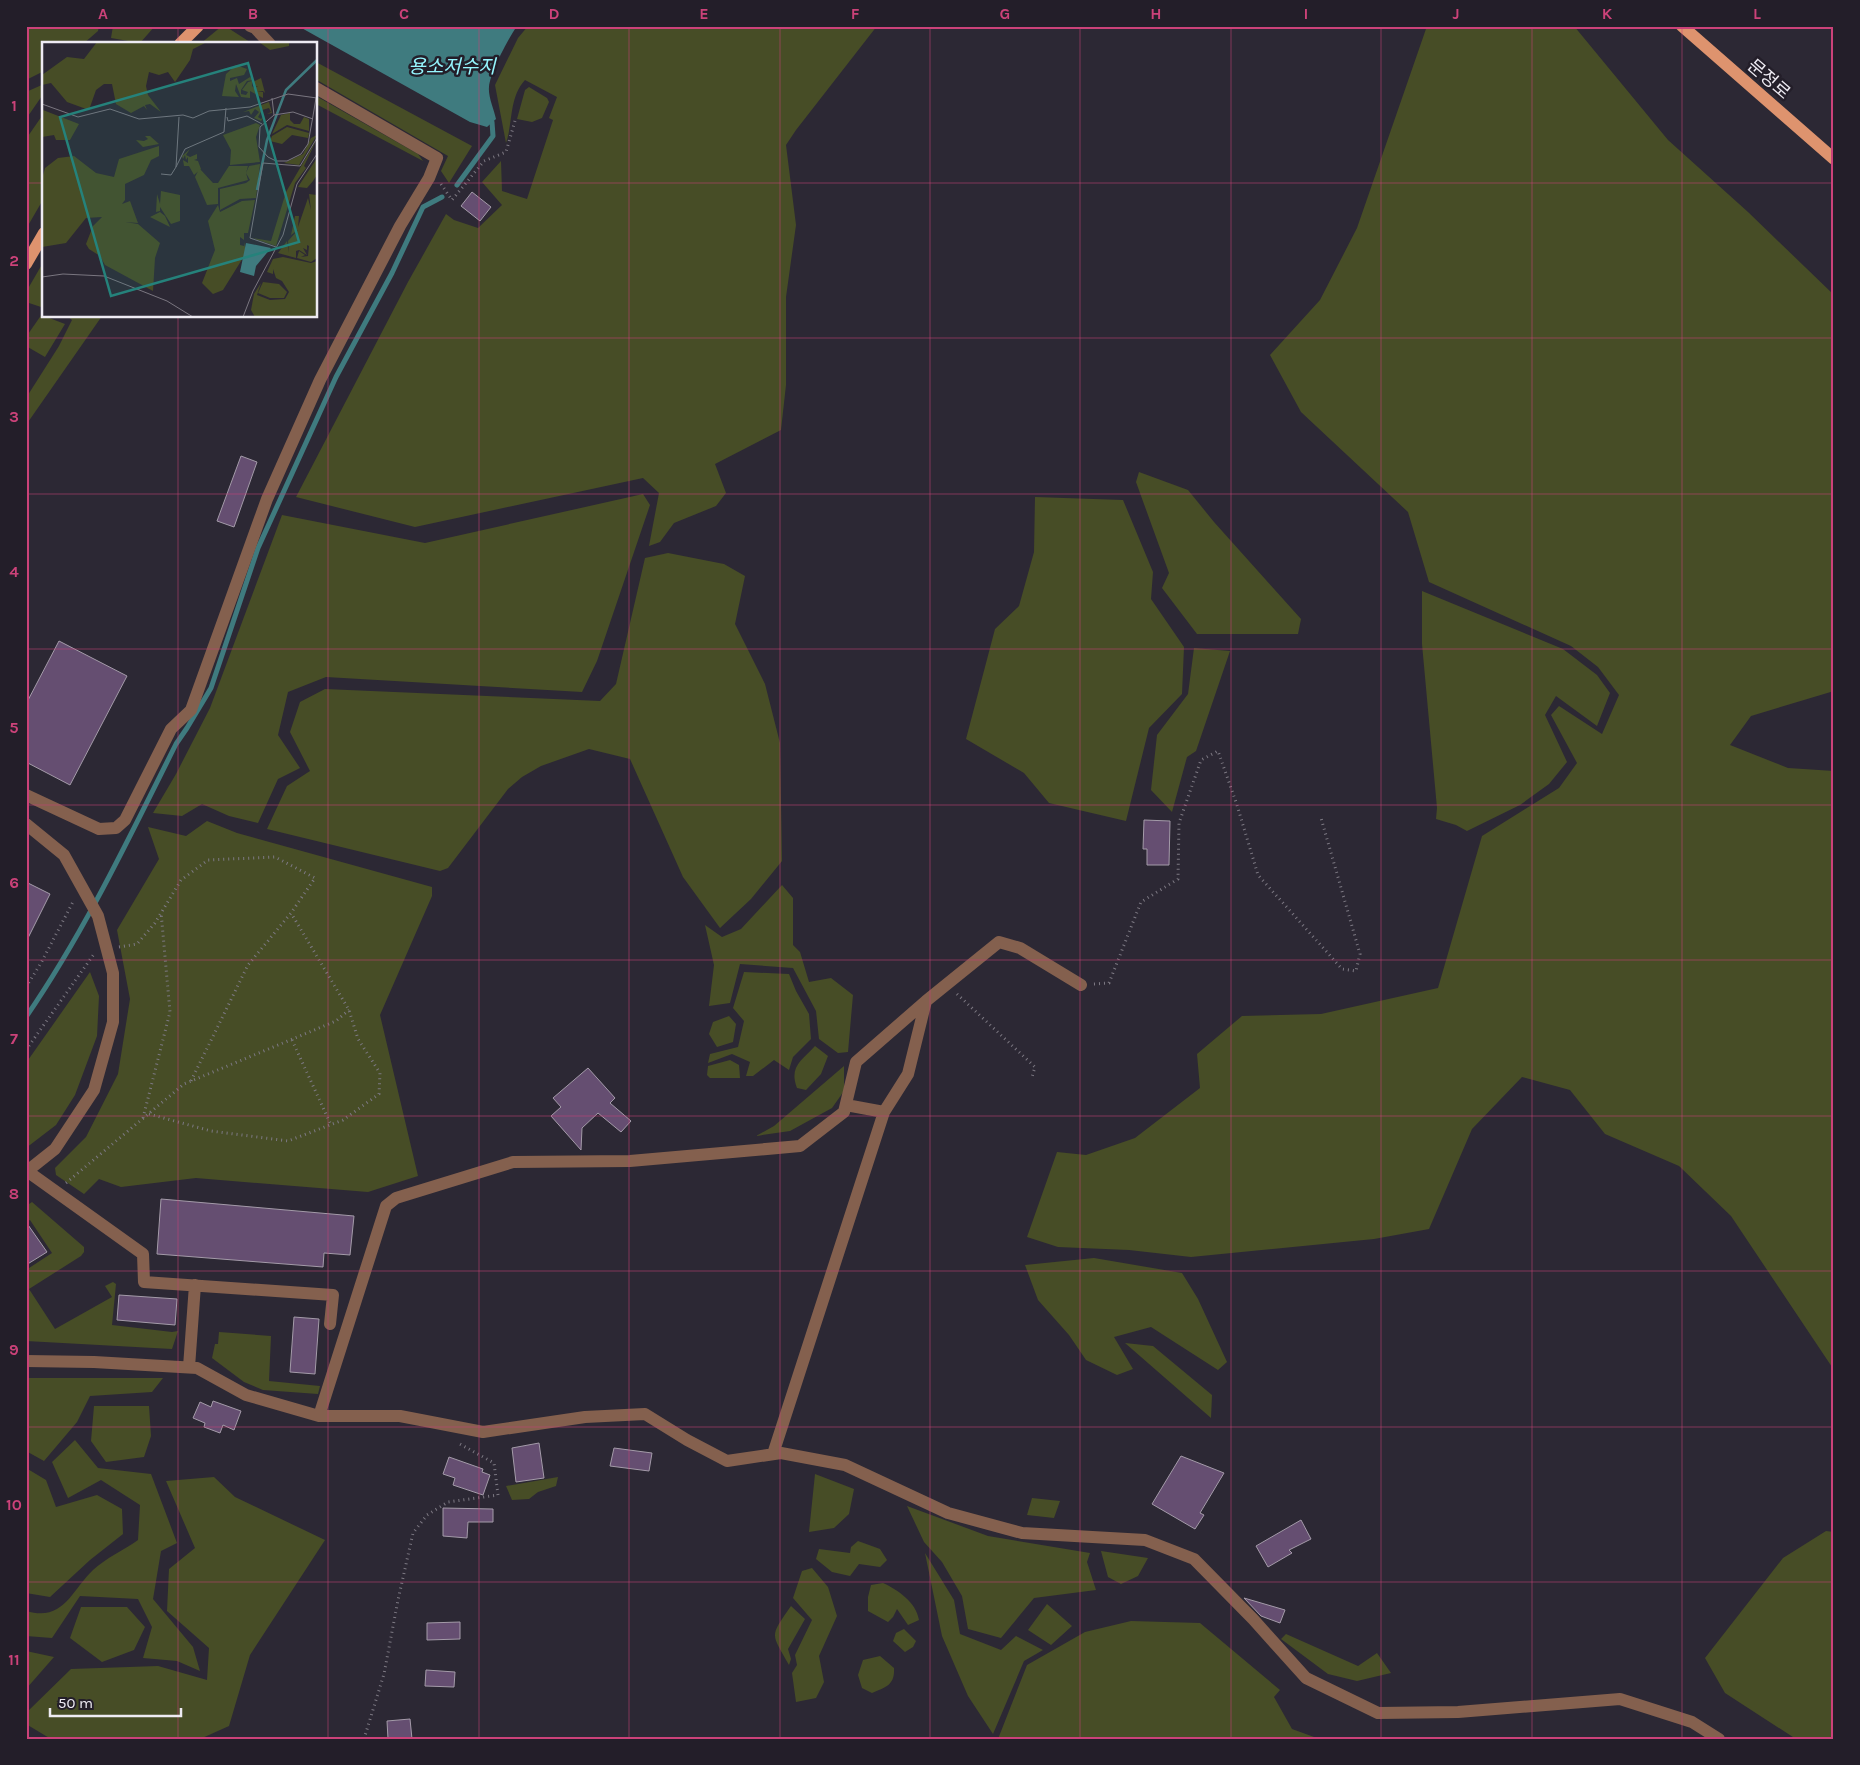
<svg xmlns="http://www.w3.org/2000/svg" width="1860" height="1765" viewBox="0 0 1860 1765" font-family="Karla,'Noto Sans KR',sans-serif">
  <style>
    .green { fill: #474d26 }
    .water { fill: #3f7b7f }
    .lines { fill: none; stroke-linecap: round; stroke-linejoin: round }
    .stream { stroke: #3f7b7f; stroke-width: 5 }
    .building { fill: #654e71; stroke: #a49ba9 }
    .path { stroke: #7d7983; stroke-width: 3; stroke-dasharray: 1 4; stroke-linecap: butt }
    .minor { stroke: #84604e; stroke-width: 12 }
    .major { stroke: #de936e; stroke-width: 12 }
    .grid { fill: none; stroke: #cb4279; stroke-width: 1; stroke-opacity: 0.55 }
    .labels { text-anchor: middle; stroke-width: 5; stroke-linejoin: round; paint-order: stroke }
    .street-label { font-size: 18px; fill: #eeebf3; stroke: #231e29 }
    .water-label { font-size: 19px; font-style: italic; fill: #96f7ff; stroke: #231e29 }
    .inset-river { fill: none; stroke: #3f7b7f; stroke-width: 2.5 }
    .inset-road { fill: none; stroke: #7a7680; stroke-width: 1 }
    .view { fill: #25827b; fill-opacity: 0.15; stroke: #25827b; stroke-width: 2.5 }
    .inset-edge { fill: none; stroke: #eeebf3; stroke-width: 2.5 }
    .neatline { fill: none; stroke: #cb4279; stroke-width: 2 }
    .grid-label { font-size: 16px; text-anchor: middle; font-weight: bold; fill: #cb4279 }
  </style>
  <rect width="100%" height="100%" fill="#2c2834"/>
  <!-- green -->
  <path class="green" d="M26,26H99L98,31L83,44H44V71L26,80Z
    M113,26H155L140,43L111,38Z
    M222,26H225L253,44H200Z
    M528,26H877L796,130L786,145L796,225L786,297V385L781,430L715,464L726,493L716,506L674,523L660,542L649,546L659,493L643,478L415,527L296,497L408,282L446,214L454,220L478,228L502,205L482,182L501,161L502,191L527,199L553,120L549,118L557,97L525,80C509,97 513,123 506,143L495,85L518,38Z
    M1427,26H1574L1668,140L1748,212L1834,295V691L1751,716L1730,745L1788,768L1834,771V1370L1731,1216L1679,1166L1605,1134L1570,1090L1522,1077L1472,1129L1429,1229L1374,1239L1191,1257L1129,1250L1058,1247L1027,1237L1057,1152L1086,1155L1135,1138L1200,1088L1197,1054L1242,1016L1321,1014L1438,988L1482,836L1559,788L1577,763L1551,715L1559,706L1602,734L1619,695L1598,667L1571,646L1429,582L1408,512L1301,412L1270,355L1320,300L1357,228Z
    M316,62L472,146L449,183L441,171L448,156L317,80Z
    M44,84V93L26,119V92Z
    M529,87L547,98L549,102L542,118L532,122L517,119L525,90Z
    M316,96L418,154L423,161L316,104Z
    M44,113V198L26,229V139Z
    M44,261V308L26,302V292Z
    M42,314L44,316L65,324L45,357L26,346V337Z
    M67,316H102L26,425V398L59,346L72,320Z
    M1139,472L1188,490L1214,522L1301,619L1298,634H1197L1162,588L1169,573L1136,482Z
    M643,494L650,505L597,661L582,692L326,677L288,692L278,735L300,768L278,779L258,823L229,816L202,804L182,816L153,813L176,774L210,708L282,515L425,543Z
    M1035,497L1123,500L1153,572L1151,599L1184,647L1182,694L1149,728L1126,821L1049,803L1024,773L966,739L995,629L1019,606L1034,552Z
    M668,553L724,564L745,576L735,624L765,684L780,743L782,861L751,899L720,928L683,877L630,759L589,749L541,766L522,777L508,789L448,868L440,871L267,829L287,786L310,771L290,732L300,702L325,689L600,701L616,684L645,558Z
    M1422,591L1563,649L1597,675L1610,693L1597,726L1556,696L1545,715L1567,762L1549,784L1520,805L1467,831L1456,825L1436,819L1437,808L1422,644Z
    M1194,648L1230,651L1196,751L1187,757L1172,812L1151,790L1157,735L1188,694Z
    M207,821L237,833L432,887V896L380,1015L418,1176L368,1192L196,1178L121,1187L99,1179L84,1194L56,1175L55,1168L86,1137L118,1074L130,999L117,930L159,859L148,827L186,836Z
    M782,885L793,898V945L800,952L809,982L831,978L853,995L848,1052L838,1053L819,1039L816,1011L793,968L740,964L730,1003L709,1006L714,965L705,925L722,937L741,929Z
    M90,972L99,996L97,1036L75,1095L56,1125L26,1148V1063Z
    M744,972L789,974L796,991L809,1014L811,1039L793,1057L789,1070L774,1060L753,1076H746L750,1062L732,1054L708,1063L710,1054L738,1047L744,1021L733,1008Z
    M729,1016L736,1024L733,1042L717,1047L709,1034L713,1022Z
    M815,1046L828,1056L821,1074L806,1090L797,1088C789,1067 801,1061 815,1046Z
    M730,1060L739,1065L740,1078H710L707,1075L708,1066Z
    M844,1066V1091L832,1108L790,1131L756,1136L774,1126Z
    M32,1202L84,1247V1252L81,1256L29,1289L55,1329L112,1297L105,1286L113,1282L116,1284L112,1325L172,1332L178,1331L172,1349L26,1341V1270L52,1253L30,1220L26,1222V1206Z
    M1094,1258L1182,1273L1198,1299L1227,1362L1218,1370L1151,1327L1114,1337L1133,1369L1117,1375L1086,1360L1069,1335L1038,1300L1025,1265Z
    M219,1332L271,1336L269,1381L320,1386L318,1394L263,1390L244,1382L212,1358L215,1344H218Z
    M1125,1343L1153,1346L1212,1395L1211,1418Z
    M26,1378H163L152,1392L90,1396L77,1422L44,1461L26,1451Z
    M94,1406H149L151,1436L144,1457L106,1462L91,1441Z
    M75,1440L98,1468L151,1474L177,1543L161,1551L153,1599L193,1647L200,1671L177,1661L143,1658L152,1627L138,1599L80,1596L52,1638L26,1636V1611C64,1622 71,1591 93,1570C106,1558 124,1550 138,1540L140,1505L101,1480L68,1498L52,1462Z
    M26,1468L46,1480L56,1507L97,1495L122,1509L123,1534L90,1560L50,1597L26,1593Z
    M815,1474L854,1489L849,1514L834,1528L809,1532Z
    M214,1477L235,1497L325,1540L250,1655L229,1726L200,1739H51L26,1724V1713L71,1669L158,1666L207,1680L209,1648L167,1611L169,1569L195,1548L166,1481Z
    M558,1477L556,1486L538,1492L529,1499L512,1500L506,1486Z
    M1032,1498L1060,1501L1054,1518L1027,1515Z
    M907,1506L988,1536L1090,1553L1087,1562L1096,1590L1034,1598L1001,1638L968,1629L962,1596L942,1562L924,1542Z
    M1826,1531L1834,1532V1739H1796L1725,1693L1705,1658L1783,1558Z
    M858,1541L880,1549L887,1560L880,1567L859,1564L850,1576L832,1572L816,1559L819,1549L850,1553L851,1547Z
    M1101,1551L1148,1558L1138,1576L1121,1584L1108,1577Z
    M925,1553L954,1600L960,1634L1001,1650L1016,1636L1043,1650L1024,1661L993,1734L968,1696L942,1636Z
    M812,1568L828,1587L837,1616L819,1656L824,1682L816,1698L796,1702L792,1673L797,1665L795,1655L812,1620L793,1598L802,1571Z
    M883,1583C898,1590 916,1602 919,1620L908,1625L897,1609L893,1617L888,1622L868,1611V1597L871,1585Z
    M1047,1604L1072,1626L1051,1645L1028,1630Z
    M791,1606L805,1619L788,1649L791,1659L789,1665C771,1632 769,1638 791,1606Z
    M81,1607H127L145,1627L134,1650L102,1662L70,1638Z
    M1131,1621L1200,1623L1280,1690L1274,1697L1292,1729L1314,1737V1739H998L1027,1665L1085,1632Z
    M904,1629L916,1641L913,1647L905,1652L893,1641L896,1633Z
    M1286,1634L1358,1666L1377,1653L1391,1673L1357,1681L1328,1674L1281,1639Z
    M26,1651L54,1657L26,1689Z
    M880,1656L894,1668C895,1685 886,1687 872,1693L862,1688L858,1675L863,1660Z"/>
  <!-- water -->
  <path class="water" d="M298,26H517C508,39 490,73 489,87C488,97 494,109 496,119L487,127L470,122Z"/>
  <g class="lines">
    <!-- stream -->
    <path class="stream" d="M457,185L493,136L492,122
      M26,1017C85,931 130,836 176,744L187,728L211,688L258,548L336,377L392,273L423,207L442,197"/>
  </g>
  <!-- building -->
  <path class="building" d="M472,192L491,207L480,221L461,206Z
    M241,456L257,462L234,527L217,521Z
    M59,641L127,676L70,785L26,762V704Z
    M1144,820L1170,821L1169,865H1147V849H1143Z
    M26,882L50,894L26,942Z
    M588,1068L615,1098L610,1103L631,1121L621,1132L598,1113L582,1128L581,1150L551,1116L561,1107L553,1098Z
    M161,1199L354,1216L350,1255L324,1253L323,1267L157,1254Z
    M26,1222L47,1252L26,1265Z
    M119,1295L177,1299L175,1325L117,1320Z
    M294,1317L319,1319L315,1374L290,1372Z
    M213,1401L241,1411L234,1430L223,1425L220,1433L204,1427L205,1423L193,1418L200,1402L211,1407Z
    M539,1443L544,1478L516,1482L512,1448Z
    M614,1448L652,1453L649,1471L610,1466Z
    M1181,1456L1224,1473L1200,1513L1204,1515L1195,1529L1152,1504Z
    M449,1457L483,1469L482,1472L490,1475L483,1495L453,1485L455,1478L443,1474Z
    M443,1508L493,1509V1522H468L467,1538L443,1536Z
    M1301,1520L1311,1539L1289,1550L1292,1553L1268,1567L1256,1546Z
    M1244,1598L1285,1610L1280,1623L1261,1616Z
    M460,1622V1639L427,1640V1623Z
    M426,1670L455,1672L454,1687L425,1686Z
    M410,1719L412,1739H388L387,1721Z"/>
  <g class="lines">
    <!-- path -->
    <path class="path" d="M441,184L452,200L484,161L506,152L515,121
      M119,947L137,944L155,923L181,880L208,860L275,857L315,878L291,913L248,965L191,1081
      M1094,984L1109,983L1141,902L1178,879L1179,823L1201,760L1218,751L1237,805L1258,875L1342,969L1356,971L1360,954L1321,818
      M26,987L41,963L74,900
      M957,994L1035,1067L1032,1077
      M292,1040L331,1125
      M26,1050L94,954
      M149,1114L211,1131L288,1141L343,1120L379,1094L380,1073L358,1039L349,1010L291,913
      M143,1118L170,1012L161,912
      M66,1183L184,1084L336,1021L349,1010
      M364,1739L384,1674L398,1600L413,1533L427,1515L448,1502L498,1495L494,1463L458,1443"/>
    <!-- minor -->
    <path class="minor" d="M250,26L255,28L270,44
      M26,795L99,829L116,828L125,820L171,729L191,710L267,499L320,380L400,226L429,178L437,158L316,88
      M26,824L64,855L98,916L113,973V1022L94,1090L55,1149L26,1172
      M846,1105L884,1112
      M27,1171L143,1254L144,1282L333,1295L330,1324
      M26,1361L94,1362L197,1368L246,1395L319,1416H400L483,1432L585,1417L645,1414L687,1440L727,1461L781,1453L845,1465L948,1513L1022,1533L1145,1540L1194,1559L1253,1619L1306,1678L1378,1713L1458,1712L1620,1699L1692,1722L1719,1739
      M189,1367L195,1285
      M319,1416L386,1206L396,1198L513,1162L630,1161L800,1146L844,1112L856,1062L926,1001
      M773,1454L884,1112L908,1074L926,1001L999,942L1020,948L1081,985"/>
    <!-- major -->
    <path class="major" d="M1682,26L1834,159
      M180,44L198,26
      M26,264L44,233"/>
  </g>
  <!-- grid -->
  <path class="grid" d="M178,26V44M328,26V1739M479,26V1739M629,26V1739M780,26V1739M930,26V1739M1080,26V1739M1231,26V1739M1381,26V1739M1532,26V1739M1682,26V1739M26,183H44M316,183H1834M178,316V1739M26,338H1834M26,494H1834M26,649H1834M26,805H1834M26,960H1834M26,1116H1834M26,1271H1834M26,1427H1834M26,1582H1834"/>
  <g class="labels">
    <!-- street labels -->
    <g class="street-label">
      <text transform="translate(1769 79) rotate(41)" y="6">문정로</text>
    </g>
    <!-- water labels -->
    <g class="water-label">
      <text x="452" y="73">용소저수지</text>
    </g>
  </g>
  <!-- overview -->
  <g transform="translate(42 42)">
    <rect width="275" height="275" fill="#2c2834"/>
    <path d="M55,0H165L151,7L148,18L133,40L126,30L117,33L107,30L104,44L106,53L119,70L108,62L103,63L105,68L102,64L89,71L74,62L70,42H62L54,48L47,68L25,60L9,41L0,43V33L25,15L42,17ZM217,0H247V4L228,8ZM194,23L205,27L202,33L188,36V39L195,36L197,42L208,35L212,38L205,39L199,48V52L204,53L206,50L200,48L206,40L210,39V44L212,46L216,44L212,45L211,40L219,36L223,51L221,49L215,50H221V56L208,49V56L199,55L194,42L193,49L197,55L180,54L184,32ZM227,60L230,71L225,72L229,70L227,66L220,68L216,75L219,77L222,74L219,79L212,76L217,70L213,67L209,73L207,69L201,70ZM1,68L37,82L28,98H14L12,93L0,95ZM248,71V78L252,82H258L262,75L267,77V89L245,83L230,92L239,73ZM214,81L218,83L214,95L218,120L188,123L189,108L181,93ZM245,85L267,91L266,96L250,93L240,102L228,99L230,94ZM275,93L257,123L242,121L261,112L269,96ZM103,94H108L117,102L101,105L94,98L102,99L106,97ZM275,97L262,124L264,126L253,141L234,204L210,196L229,199L244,150ZM117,104V114L109,118L102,133L83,142V158L80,162L88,159L96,181L83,180L96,182L118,201L113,216L111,249L63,223L58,214L47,207L44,202L51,184L60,175L44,176L24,201L0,205V137L3,126L16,116L32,114L54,131L72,135L77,117ZM148,107L144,113L148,115L155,112V117L152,118L156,119L159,127L152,133L147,124H142L141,118L146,121V115L144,118L143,113L141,117L140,114ZM275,116V133L271,139L265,146L256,145ZM218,122L214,156L198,157L178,168V147L204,141L208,138L204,131L207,124ZM187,124H206L204,131L206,138L176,146V162L165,163L153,135L155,131L158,127L171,141H176ZM119,149L138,153V179L129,182L118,165V169L114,170L115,152L118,162ZM267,152L275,153V216L269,220L255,216L257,209L263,213L259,215L266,214L267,204L265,203V208L261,206L265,213L257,208L254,209V216L236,211L245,199L247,211L246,199L256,188L249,193L253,174H257L256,185L266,156L269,168ZM213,158L206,191H202V198L198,195V203L202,204V200L204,211L181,248L171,252L160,241L173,208L166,179L176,163L178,170L200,159ZM118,170L123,174L128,185L108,175ZM241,215L269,221L275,219V275H213L209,268L212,252L219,241L215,253L228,258L243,257L247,250L240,239L234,236L231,227V232L225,230L231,217ZM221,240L237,242L245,250L242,256H228L216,251Z" fill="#474d26"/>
    <path d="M204,201L229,206L214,224L212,234L198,230Z" fill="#3f7b7f"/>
    <path class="inset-river" d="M215,148L225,98L244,48L275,18"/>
    <path class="inset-road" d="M230,56L232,73M0,62L36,75L68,67L97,77L141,73L151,76L167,69L208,65L246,52L275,56M185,75L186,79L205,74L220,82M271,77L251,70L232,73L218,85L217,105L226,115L234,119H245L259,112L266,102L269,85L271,74L274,56M134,125L143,107L182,90L184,66M119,132L129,133L134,125L137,75M234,205L208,196L221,121L258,124L275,96M0,235L21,232L62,234L125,259L151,275M201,275L211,249L241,193L255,142L275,112"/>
    <path class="view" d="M206,21L257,200L69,254L18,75Z"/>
    <rect width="275" height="275" class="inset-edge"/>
  </g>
  <!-- border -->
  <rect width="1860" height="1765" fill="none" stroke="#231e29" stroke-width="55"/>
  <!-- scale -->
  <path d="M50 1708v8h131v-8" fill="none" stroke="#eeebf3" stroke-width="2.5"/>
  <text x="58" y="1708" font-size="15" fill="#eeebf3" stroke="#231e29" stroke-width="4" paint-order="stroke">50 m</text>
  <rect x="28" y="28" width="1804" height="1710" class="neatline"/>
  <g class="grid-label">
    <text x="103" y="19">A</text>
    <text x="253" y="19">B</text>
    <text x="404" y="19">C</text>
    <text x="554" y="19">D</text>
    <text x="704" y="19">E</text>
    <text x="855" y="19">F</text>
    <text x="1005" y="19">G</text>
    <text x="1156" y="19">H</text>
    <text x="1306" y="19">I</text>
    <text x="1456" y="19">J</text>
    <text x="1607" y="19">K</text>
    <text x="1757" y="19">L</text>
    <text x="14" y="111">1</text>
    <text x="14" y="266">2</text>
    <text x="14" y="422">3</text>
    <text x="14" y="577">4</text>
    <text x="14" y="733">5</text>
    <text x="14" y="888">6</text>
    <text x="14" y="1044">7</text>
    <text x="14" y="1199">8</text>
    <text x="14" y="1355">9</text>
    <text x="14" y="1510">10</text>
    <text x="14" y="1665">11</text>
  </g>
</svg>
